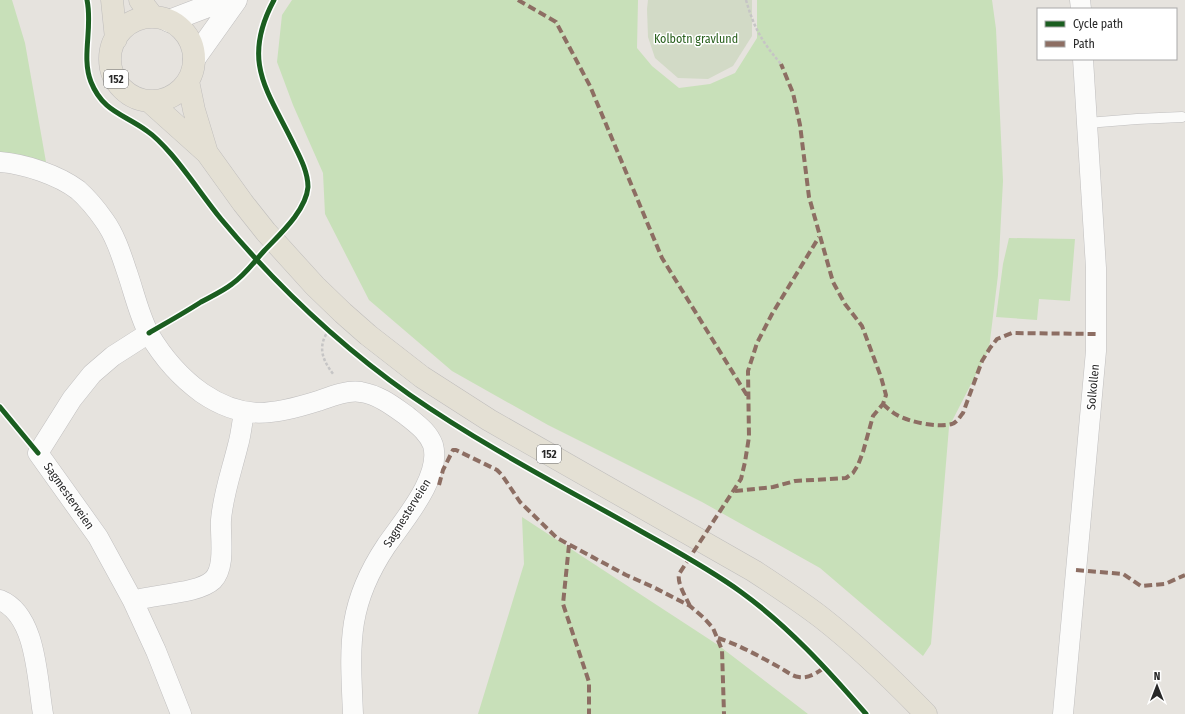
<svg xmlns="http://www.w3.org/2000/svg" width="1185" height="714" viewBox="0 0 1185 714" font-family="'Fira Sans Condensed',sans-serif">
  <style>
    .green { fill: #c8e0b9 }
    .cemetery { fill: #d2dac6 }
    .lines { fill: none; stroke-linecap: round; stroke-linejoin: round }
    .lane-casing { stroke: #c0bfbf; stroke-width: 11 }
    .street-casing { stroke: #c0bfbf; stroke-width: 21 }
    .secondary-casing { stroke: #c0bfbf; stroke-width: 23 }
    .primary-casing { stroke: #bfbdbc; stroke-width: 23 }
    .path { stroke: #c6c5c5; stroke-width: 2.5; stroke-dasharray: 3 2; stroke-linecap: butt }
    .lane { stroke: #fbfbfa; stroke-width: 10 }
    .street { stroke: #fbfbfa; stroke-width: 20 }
    .secondary { stroke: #fbfbfa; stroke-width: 22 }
    .primary { stroke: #e4e0d4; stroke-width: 22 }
    .quiet { stroke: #8d6e63; stroke-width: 4; stroke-dasharray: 8 4; stroke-linecap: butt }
    .cycleway-casing { stroke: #fff; stroke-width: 8 }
    .cycleway { stroke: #1b5e20; stroke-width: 5 }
    .labels { text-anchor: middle; stroke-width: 3; stroke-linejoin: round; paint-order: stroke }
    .shield { fill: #fff; stroke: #686868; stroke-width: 1 }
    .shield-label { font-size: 11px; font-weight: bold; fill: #282828 }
    .park-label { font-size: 12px; fill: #2a601e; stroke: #fff }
    .street-label { font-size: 12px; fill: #282828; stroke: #fff }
  </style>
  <rect width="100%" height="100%" fill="#e6e3de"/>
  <!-- green -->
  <path class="green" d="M0,0H12L25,43L46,162L0,153Z
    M292,0H638L637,48L652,66L679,88L710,84L735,73L757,38V0H992L996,29L1003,181L998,275L989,349L949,427L931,644L923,656L820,568L702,502L548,425L452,371L369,300L325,214L323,173L293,105L277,62L282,15Z
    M1009,238L1075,239L1070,301L1039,299L1037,320L996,317L1003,264Z
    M522,517L718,645L808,714H478L524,564Z"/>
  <!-- cemetery -->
  <path class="cemetery" d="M648,0H752V36L733,66L708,79L678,78L655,58L648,37L647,9Z"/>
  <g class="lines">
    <!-- lane casing -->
    <g class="lane-casing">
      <path id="lane" d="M1087,123L1137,119L1182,117"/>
    </g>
    <!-- street casing -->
    <g class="street-casing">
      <path id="street" d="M1080,0L1081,9
        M0,162C25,164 58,175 78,190C87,198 97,210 104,220C115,235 121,254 127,272C134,292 139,315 149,334C162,356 181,378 202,393C243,421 273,415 318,401C332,396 347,390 361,392C379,395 393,406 407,416C418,425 428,432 433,445C442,477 403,521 386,546C346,606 350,645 353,714
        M149,333L113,356L92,374L72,399L38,453L98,537L133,601L156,651L181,714
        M0,600C37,615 37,680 43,714
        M133,601C154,594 198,594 213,580C226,567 220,537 221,520C223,494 232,470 238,445C241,435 242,423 244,412
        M1063,714L1096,351V268L1083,59"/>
    </g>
    <!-- secondary casing -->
    <g class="secondary-casing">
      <path id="secondary" d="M169,21L224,0
        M194,59L236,0"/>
    </g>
    <!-- primary casing -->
    <g class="primary-casing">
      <path id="primary" d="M112,0L116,39
        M140,0L153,17
        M110 59a42 42 0 1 1 84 0a42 42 0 1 1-84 0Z
        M188,81L194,110L207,153
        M149,101L207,153L243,203L266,232L315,286L343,313L368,335L422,377L489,420L754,571C777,586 800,601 822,618C859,647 893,680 926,714"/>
    </g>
    <!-- path -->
    <path class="path" d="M746,0C754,28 762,42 781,64
      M329,330C317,346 322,360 334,375"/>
    <!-- lane -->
    <use href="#lane" class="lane"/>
    <!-- street -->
    <use href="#street" class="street"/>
    <!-- secondary -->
    <use href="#secondary" class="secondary"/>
    <!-- primary -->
    <use href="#primary" class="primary"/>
    <!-- quiet -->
    <path class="quiet" d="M518,0L556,22L590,86L662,258L748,397
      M883,404C887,408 892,412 897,415C909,422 939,428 952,424C957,422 959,418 963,413L982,361L990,348L997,339L1012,333L1096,334
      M439,485L443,470L453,450H456L497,470L502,475L520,502L557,538L626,575L653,587L690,606L704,618L713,628L722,650L724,714
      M735,491L773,487L795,481L846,478L853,473L858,465L863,452L873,416L883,404L886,395L881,377L862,326L845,304L833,282L809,197L800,125L793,93L781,64
      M569,545L563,604L589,682V714
      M1076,570L1123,574L1141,586L1165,584L1185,575
      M690,606C686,597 677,584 679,574L741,479L745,462L749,437L748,371L757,343L772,314L819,237
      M718,638C737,644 759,656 777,666C785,670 791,676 799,677C809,679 818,672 825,667"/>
    <!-- cycleway casing -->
    <g class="cycleway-casing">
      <path id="cycleway" d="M87,0C93,28 81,57 91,82C103,112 124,114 147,131C156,137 164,146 171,154C189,175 204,198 221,219C276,285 339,345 410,395C482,445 561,486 637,529C672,549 708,568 741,592C788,626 828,670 866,714
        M149,333C166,323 184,313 201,302C212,296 223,291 232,284C245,275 254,262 264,251C279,235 306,211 308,187C308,173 301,159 295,147C269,92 240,63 274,0
        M0,407L38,453"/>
    </g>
    <!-- cycleway -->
    <use href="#cycleway" class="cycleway"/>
  </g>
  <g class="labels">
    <!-- shield labels -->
    <g class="shield">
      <rect x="104" y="70" width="24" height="18" rx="3"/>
      <rect x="537" y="445" width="24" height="18" rx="3"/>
    </g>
    <g class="shield-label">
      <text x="116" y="83">152</text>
      <text x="549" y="458">152</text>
    </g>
    <!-- park labels -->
    <g class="park-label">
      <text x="696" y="43">Kolbotn gravlund</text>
    </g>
    <!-- street labels -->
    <g class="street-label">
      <text transform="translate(1093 387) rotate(-85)" y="4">Solkollen</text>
      <text transform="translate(69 496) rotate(55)" y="4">Sagmesterveien</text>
      <text transform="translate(407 513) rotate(-58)" y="4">Sagmesterveien</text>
    </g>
  </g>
  <!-- legend -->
  <rect x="1037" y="8" width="140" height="52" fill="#ffffff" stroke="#a9a9a9"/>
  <rect x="1045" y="21" width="20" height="6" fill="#1b5e20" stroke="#a9a9a9"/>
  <text x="1073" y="28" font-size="12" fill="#282828">Cycle path</text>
  <rect x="1045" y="41" width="20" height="6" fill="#8d6e63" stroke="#a9a9a9"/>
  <text x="1073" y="48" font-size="12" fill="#282828">Path</text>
  <!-- north arrow -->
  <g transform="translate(1157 686)" stroke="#ffffff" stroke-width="3" paint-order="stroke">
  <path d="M0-3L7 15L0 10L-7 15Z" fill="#282828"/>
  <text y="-6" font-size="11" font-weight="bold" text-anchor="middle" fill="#282828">N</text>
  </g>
</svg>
